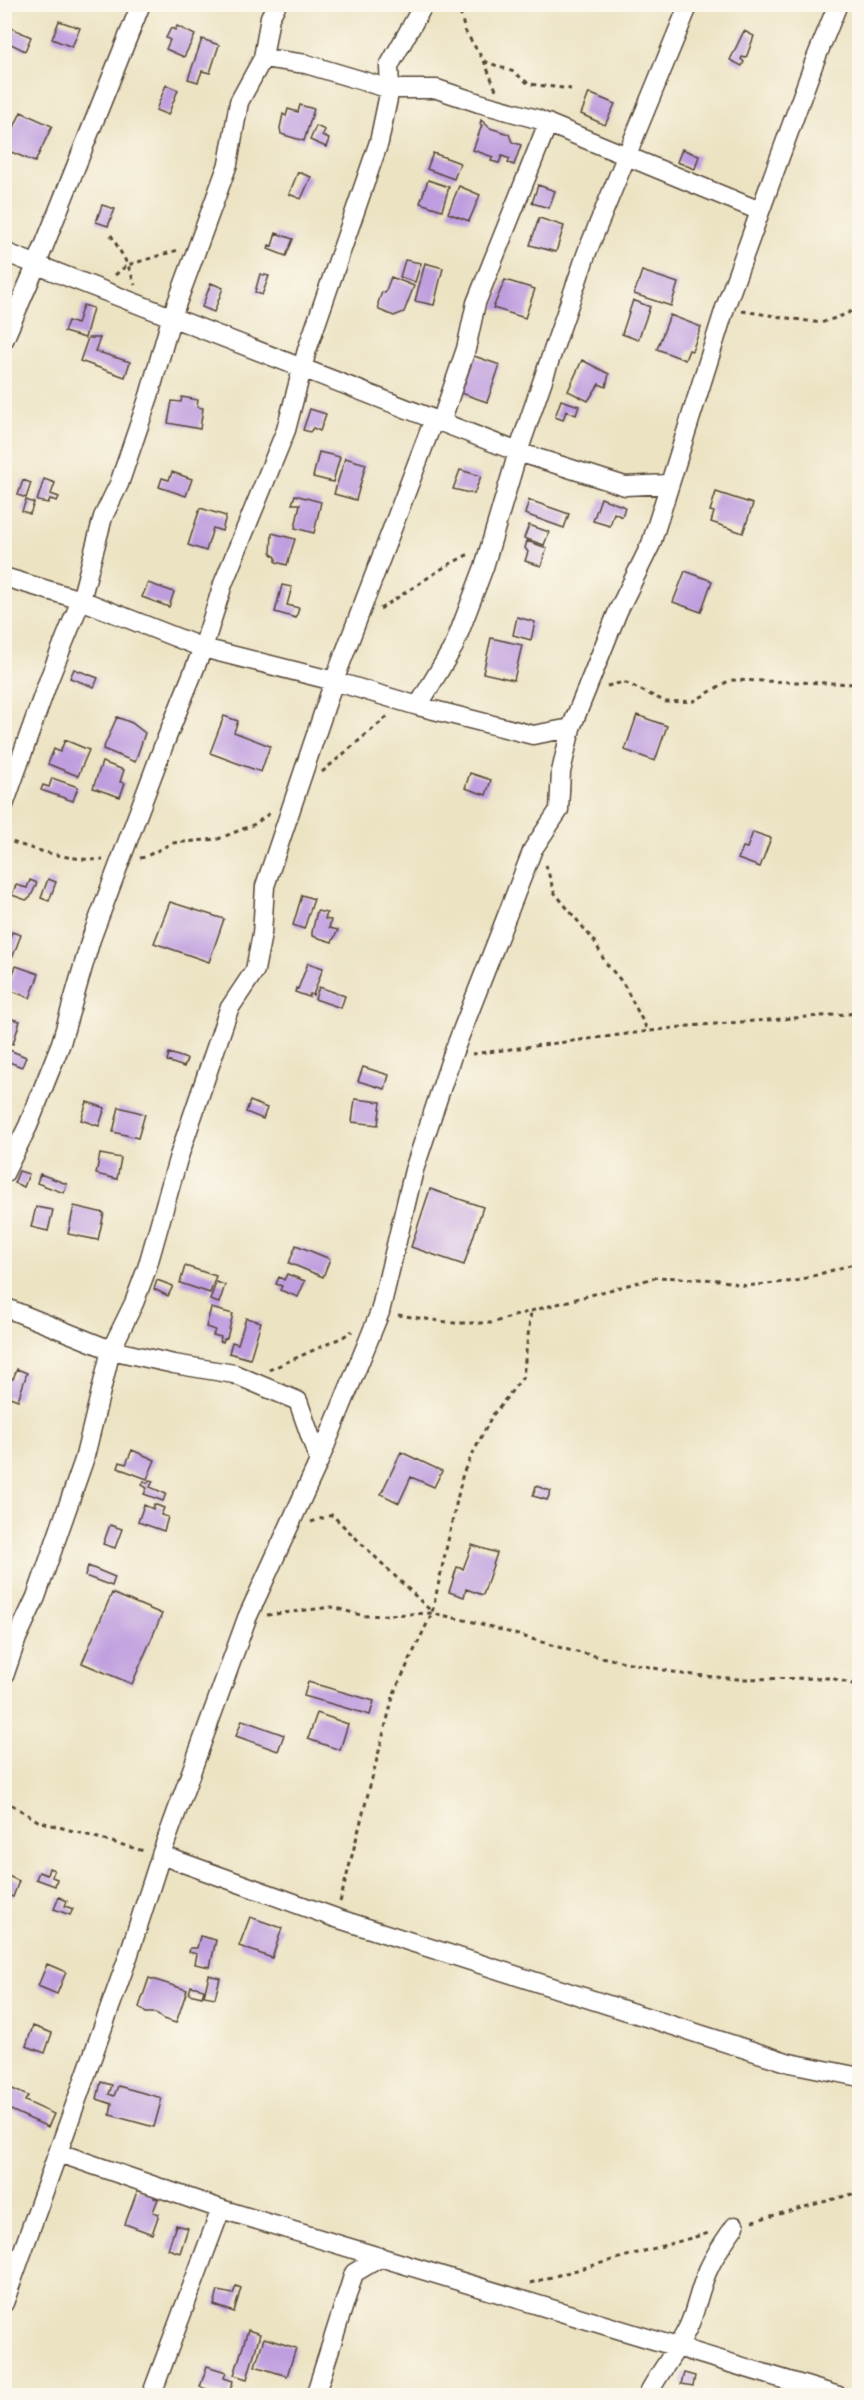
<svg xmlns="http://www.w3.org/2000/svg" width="864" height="2400" viewBox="0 0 864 2400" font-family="Kalam,sans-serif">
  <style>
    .building { fill: #bf9edf }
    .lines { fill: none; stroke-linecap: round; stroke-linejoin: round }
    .minor-casing { stroke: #564637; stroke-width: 21 }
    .path { stroke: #564637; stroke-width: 3; stroke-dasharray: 4.5 4.5; stroke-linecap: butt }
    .minor { stroke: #fff; stroke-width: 18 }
  </style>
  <rect width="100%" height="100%" fill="#fbf7ec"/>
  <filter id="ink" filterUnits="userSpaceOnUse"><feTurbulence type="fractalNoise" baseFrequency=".0167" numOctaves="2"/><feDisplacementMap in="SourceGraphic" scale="12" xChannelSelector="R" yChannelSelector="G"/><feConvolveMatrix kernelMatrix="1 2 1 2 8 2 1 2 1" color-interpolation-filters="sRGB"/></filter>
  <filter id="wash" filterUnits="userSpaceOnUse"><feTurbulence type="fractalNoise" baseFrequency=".008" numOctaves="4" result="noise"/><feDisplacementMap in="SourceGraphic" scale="24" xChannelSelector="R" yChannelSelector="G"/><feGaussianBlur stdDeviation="1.35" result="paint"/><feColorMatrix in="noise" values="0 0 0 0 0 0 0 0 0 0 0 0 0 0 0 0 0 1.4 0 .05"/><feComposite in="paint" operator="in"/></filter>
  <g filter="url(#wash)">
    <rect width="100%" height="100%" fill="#ece3c3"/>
    <g id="blocks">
      <!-- building -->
      <path class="building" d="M59,21L80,28L72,47L52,39Z
        M177,26L195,35L184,57L166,49L170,40L166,38L171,28L175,30Z
        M11,28L31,37L25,51L5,41Z
        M744,31L754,36L746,58L742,57L741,59L744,62L742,66L730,60Z
        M202,39L219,45L210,73L202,71L198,82L188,79Z
        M166,85L178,90L168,115L156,110Z
        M589,93L615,104L605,125L581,114Z
        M300,105L314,109L304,141L281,134L280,128L283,114L286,116L288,109L298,112Z
        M21,112L52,126L35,162L4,149V137L8,130L12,132Z
        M481,120L490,128L509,134L512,142L521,145L514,165L508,163L510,159L502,156L499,163L491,161L493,157L473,150L482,125L480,124Z
        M316,126L325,130L322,136L329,139L326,147L310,140Z
        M682,149L699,156L695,169L677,162Z
        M433,153L460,163L454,179L427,169Z
        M298,172L311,177L301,199L289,194Z
        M428,180L449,187L442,210L420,203Z
        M538,185L555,191L549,208L532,203Z
        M459,186L480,195L469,221L448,213Z
        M102,205L115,209L108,226L96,222Z
        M539,218L564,226L556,252L530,245Z
        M276,233L293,239L286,256L268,249L269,245L272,246Z
        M405,260L421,263L415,282L400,277Z
        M425,263L443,268L434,305L415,301Z
        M642,271L678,283L671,306L634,294Z
        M260,274L269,276L262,295L255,292Z
        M391,277L414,286L404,312L394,316L379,310L378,303L382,292L385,293Z
        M505,280L535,289L525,318L493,308Z
        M211,283L223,288L214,312L202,307Z
        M633,300L650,307L638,340L622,334Z
        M83,305L93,308L85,338L64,332L68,321L77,324Z
        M670,315L701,327L692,351L689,350L685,360L657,349Z
        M88,338H100L95,351L130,362L125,377L80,361Z
        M474,356L500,365L487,402L461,393Z
        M582,360L609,374L606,387L599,384L588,401L568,391Z
        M182,397L198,400L197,407L203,408L200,429L168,423L172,401L181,402Z
        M561,400L579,406L576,415L566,411L563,420L555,417Z
        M310,409L326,414L320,431L313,428L310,432L303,430Z
        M319,452L340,457L333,482L313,477Z
        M345,458L366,464L356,500L334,494Z
        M460,470L481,476L474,494L453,489Z
        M172,472L192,479L186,496L159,487L162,478L169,480Z
        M44,479L55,483L51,494L59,497L57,501L50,499L48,503L37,501Z
        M23,480L31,483L26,498L18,495Z
        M716,492L753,504L743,533L711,522L714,512L710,511Z
        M295,495L321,502L314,533L295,528L300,504H292Z
        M601,498L625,507L622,517L614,513L610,526L593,521Z
        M26,500L34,503L30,514L22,511Z
        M529,500L569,514L564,528L525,514Z
        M200,508L226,516L222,531L213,528L206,551L188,545Z
        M529,525L549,532L544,545L524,538Z
        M272,533L295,539L287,565L276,562V557L271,554Z
        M527,541L547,548L541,566L525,561L528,552L525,548Z
        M685,571L712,581L701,612L673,602Z
        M148,583L174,592L169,607L142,597Z
        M282,585L292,587L287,605L299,608L296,618L275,612Z
        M517,617L535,622L531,640L513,635Z
        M491,638L522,645L514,680L483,673Z
        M74,669L98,678L94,687L70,678Z
        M637,715L667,726L655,761L625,750Z
        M224,716L238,721L234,732L270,746L261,772L210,753Z
        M117,717L132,723L145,733L135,762L103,749Z
        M65,740L89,750L78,776L48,764L54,749L60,752Z
        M102,762L124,770L120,782L125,783L120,797L93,788Z
        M470,773L491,780L486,795L465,788Z
        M52,778L78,787L73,801L41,790L43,785L49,787Z
        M753,832L771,838L760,867L738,859L743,847L747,848Z
        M48,879L56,882L49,901L41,898Z
        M30,880L37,883L30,898L26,900L12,895L16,885L27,888Z
        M302,895L314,899L304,929L293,925Z
        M170,902L224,919L209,962L154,943Z
        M317,911L327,913L325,919L331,920L329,928L338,930L332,942L312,936V932Z
        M12,932L21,935L13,956L4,952V941L8,943Z
        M308,963L323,968L313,995L310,994L309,997L295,992L296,988L298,989Z
        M16,966L39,974L30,998L7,989Z
        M319,987L345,996L341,1008L315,999Z
        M4,1017L20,1021L13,1044L4,1041Z
        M7,1049L26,1057L22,1067L4,1060Z
        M169,1053L187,1059L184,1067L167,1061Z
        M363,1067L389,1075L385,1089L358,1081Z
        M355,1099L381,1102L378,1125L352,1122Z
        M250,1101L267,1108L263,1119L246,1112Z
        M87,1102L105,1108L99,1126L81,1120Z
        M119,1107L145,1114L138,1138L113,1132Z
        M100,1154L121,1158L117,1179L96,1174Z
        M19,1171L29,1174L24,1187L14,1183Z
        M40,1174L67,1184L64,1193L37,1183Z
        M430,1189L483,1207L464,1265L411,1247Z
        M74,1206L104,1213L98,1240L68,1234Z
        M36,1207L53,1210L48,1231L31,1227Z
        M296,1245L330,1259L323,1277L289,1263Z
        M185,1266L216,1276L210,1293L180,1283Z
        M287,1274L305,1281L298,1297L280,1290L282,1286L276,1284L279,1277L284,1280Z
        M157,1280L173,1286L168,1296L154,1289Z
        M216,1282L225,1285L219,1303L210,1300Z
        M211,1308L233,1314L227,1338L224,1339L223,1342L220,1341L221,1337L213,1335L215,1330L206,1327Z
        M246,1318L261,1322L250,1359L229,1353L232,1342L238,1344Z
        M17,1369L27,1373L18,1400L7,1396L4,1403V1383L7,1376L13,1379Z
        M132,1450L155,1460L147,1479L118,1468L120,1462L126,1464Z
        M401,1452L442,1471L434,1487L411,1477L399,1503L381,1494Z
        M149,1480L153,1481L150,1487L166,1494L163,1501L144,1494L147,1488L142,1485L144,1481L148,1483Z
        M536,1486L551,1491L547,1500L533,1496Z
        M154,1504L164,1508L161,1515L168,1517L164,1531L138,1522L144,1505L153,1509Z
        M110,1525L122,1529L115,1548L103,1544Z
        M472,1545L497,1553L483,1595L466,1589L464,1597L449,1592L457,1567L463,1569Z
        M88,1566L115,1577L112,1586L85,1576Z
        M112,1593L162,1614L132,1684L82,1663Z
        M308,1682L374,1701L370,1715L304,1696Z
        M317,1713L348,1724L340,1750L308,1739Z
        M242,1720L284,1735L278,1751L236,1736Z
        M49,1868L54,1870L52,1877L57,1879L55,1886L36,1879L39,1872L47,1875Z
        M6,1875L19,1881L13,1897L4,1894Z
        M59,1897L67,1901L65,1906L73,1909L70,1915L54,1909Z
        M250,1917L282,1928L272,1958L239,1946Z
        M200,1936L216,1940L210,1967L195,1964L197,1954L189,1952L190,1948H197Z
        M47,1964L66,1972L57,1994L38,1986Z
        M209,1975L220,1978L215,1998L204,1996Z
        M149,1978L187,1990L176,2023L163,2019L155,2013H146L139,2007Z
        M191,1986L204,1989L202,1997L189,1994Z
        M33,2026L52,2033L45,2053L26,2046Z
        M101,2082L112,2085L109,2094L114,2096L118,2086L162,2098L154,2127L110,2115L112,2104L97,2099Z
        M4,2085L28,2096L25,2101L54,2114L48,2127L4,2107Z
        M138,2189L155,2195L154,2198L158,2199L153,2212L159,2214L152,2234L125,2224Z
        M176,2225L188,2228L180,2253L168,2249Z
        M236,2286L241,2288L234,2312L214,2305L218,2291L233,2294Z
        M248,2330L260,2334L247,2379L234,2375Z
        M264,2338L296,2348L287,2376L255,2366Z
        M207,2366L226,2372L224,2378L233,2381L228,2396L200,2387Z
        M684,2373L695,2376L693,2386L681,2384Z"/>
    </g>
  </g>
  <g filter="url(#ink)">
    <use href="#blocks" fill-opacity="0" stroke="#564637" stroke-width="1.5"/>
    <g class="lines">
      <!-- minor casing -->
      <g class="minor-casing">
        <path id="minor" d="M263,58L306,64L390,89H437L479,103L537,119L760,211
          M4,252L518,452L625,486L669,484
          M4,340L36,266L141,4
          M441,422L466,349L476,303L548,123
          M4,577L81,600L203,648L334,681L418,706L533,735L571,728
          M418,706L454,646L484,567L518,452L587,252L689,4
          M4,805L49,679L81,600L103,517L119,484L149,396L171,319L228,164L239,102L263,58L270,17L277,4
          M4,1174L28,1126L61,1043L91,939L163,747L203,648L223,584L286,430L307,350L379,142L390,89L389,66L424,4
          M4,1307L111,1350L174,1364L234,1374L298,1401L319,1461
          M4,1676L17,1638L36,1597L84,1460L111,1350L134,1303L147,1268L178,1159L229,1009L255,970L262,934L265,886L334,681L434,419
          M161,1855L336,1918L790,2063L860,2077
          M59,2153L221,2209L839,2396
          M4,2303L127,1960L161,1855L247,1618L319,1461L380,1312L414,1170L452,1056L533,849L559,810L561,772L571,728L618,611L651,544L725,308L814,63L838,4
          M151,2396L221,2209
          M315,2396L354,2273L381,2257
          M647,2396C660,2370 679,2349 690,2323C697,2306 700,2287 708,2270C715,2254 725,2240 735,2226"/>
      </g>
      <!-- path -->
      <path class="path" d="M458,4L465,31L484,61L496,90
        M856,6L860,17
        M484,61L514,72L529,84L571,89
        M111,235L128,265L135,285
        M115,275L128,265L178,250
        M742,311L821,323L847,314L860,304
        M380,609L446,566L469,554
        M607,686L624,682L666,702L694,701L730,680L860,684
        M322,772L388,716
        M4,839C36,851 69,860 103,860
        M140,858L145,857L172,843L218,839L255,824L270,813
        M546,865L554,892L595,942L605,962L623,983L648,1031
        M472,1054L689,1026L860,1013
        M398,1315L454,1323H491L531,1311L658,1277L719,1280L746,1286L796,1281L860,1262
        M269,1370L343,1337L352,1331
        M311,1522L332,1515L432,1612
        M267,1615L332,1607L364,1616L432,1613L478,1623L572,1651L683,1674L738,1679L831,1678L860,1686
        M4,1800L38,1821L144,1851
        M340,1902L394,1693L432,1613L463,1473L492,1416L523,1377L531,1311
        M753,2221L860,2192
        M530,2283L709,2233"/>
      <!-- minor -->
      <use href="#minor" class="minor"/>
    </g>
  </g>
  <!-- margin -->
  <rect width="864" height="2400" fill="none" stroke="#fbf7ec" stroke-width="24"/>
</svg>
